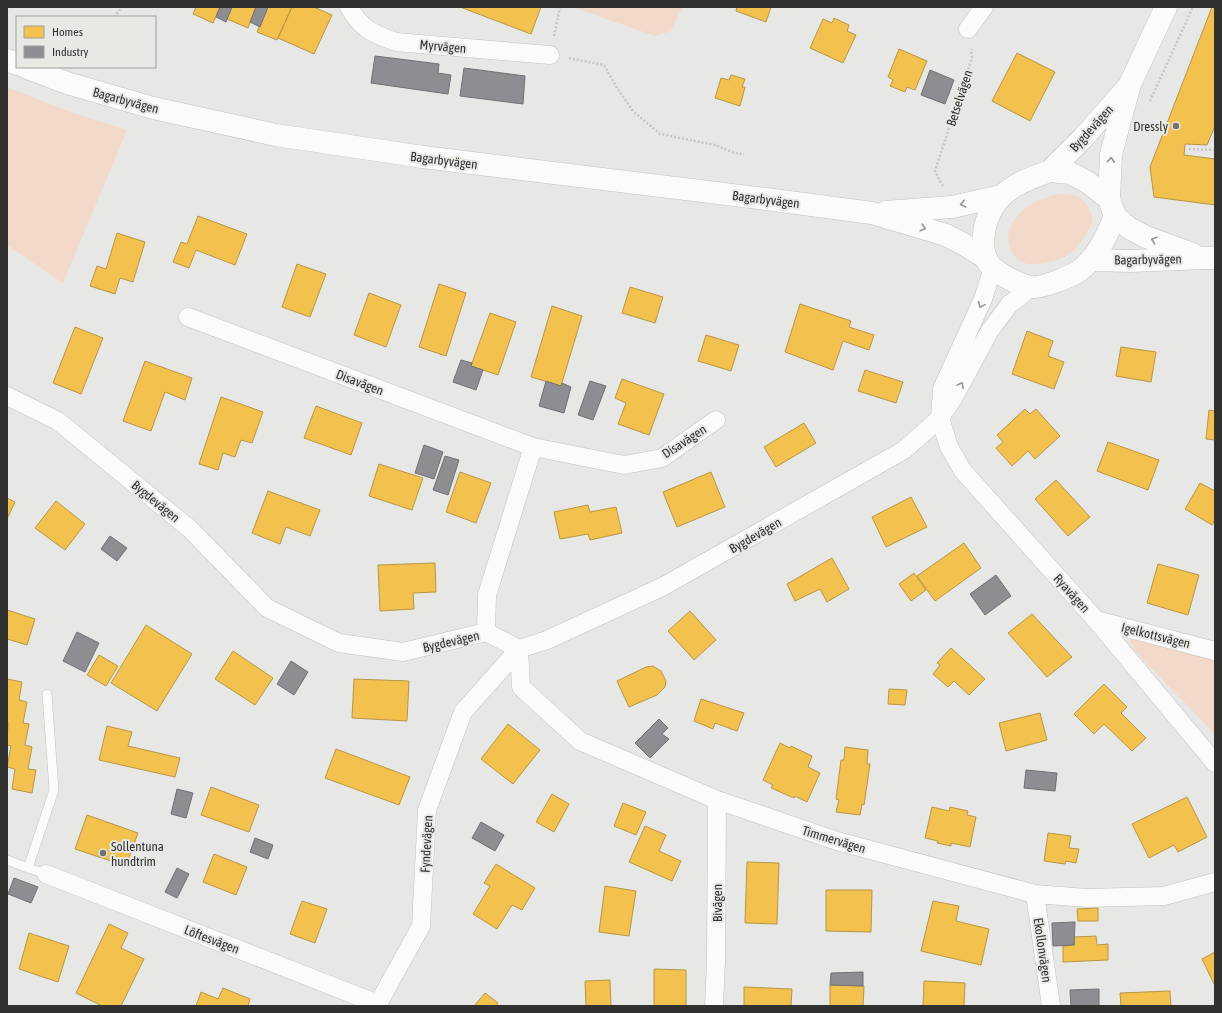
<svg xmlns="http://www.w3.org/2000/svg" width="1222" height="1013" viewBox="0 0 1222 1013" font-family="'Asap Condensed',sans-serif">
  <style>
    .green { fill: #f2d9c9 }
    .homes { fill: #f2c14e; stroke: #b89645 }
    .industry { fill: #8d8d92; stroke: #717175 }
    .lines { fill: none; stroke-linecap: round; stroke-linejoin: round }
    .lane-casing { stroke: #c1c1c0; stroke-width: 10 }
    .street-casing { stroke: #c1c1c0; stroke-width: 19 }
    .secondary-casing { stroke: #c1c1c0; stroke-width: 23 }
    .path { stroke: #c6c6c6; stroke-width: 2.5; stroke-dasharray: 2 2; stroke-linecap: butt }
    .lane { stroke: #fbfbfb; stroke-width: 9 }
    .street { stroke: #fbfbfb; stroke-width: 18 }
    .secondary { stroke: #fbfbfb; stroke-width: 22 }
    .oneway { stroke: #969696 }
    .poi-dot { fill: #717170; stroke: #e8e8e5; stroke-width: 1.5 }
    .labels { text-anchor: middle; stroke-width: 4; stroke-linejoin: round; paint-order: stroke }
    .street-label { font-size: 13px; fill: #313130; stroke: #e8e8e5 }
    .poi-label { font-size: 13px; fill: #313130; stroke: #e8e8e5; text-anchor: end }
  </style>
  <rect width="100%" height="100%" fill="#e7e7e6"/>
  <!-- green -->
  <path class="green" d="M575,7H682L671,31L655,36L575,8Z
    M7,87L67,111L127,130L63,283L7,245Z
    M1057,194C1064,194 1072,194 1078,197C1083,199 1086,203 1088,207C1090,211 1092,215 1092,219C1092,227 1080,244 1074,250C1063,261 1048,263 1034,264C1011,266 1001,238 1014,220C1024,205 1040,199 1057,194Z
    M1129,638L1171,647L1215,659V734L1135,651Z"/>
  <!-- homes -->
  <path class="homes" d="M196,7H220L213,23L193,14Z
    M232,7H256L248,28L227,19Z
    M268,7H292L277,40L257,32Z
    M292,7H314L332,15L314,54L278,38Z
    M460,7H541L531,34Z
    M737,7H771L766,22L736,11Z
    M1212,7H1215V126L1207,145L1185,144L1184,155L1215,159V205L1154,197L1150,167Z
    M834,18L849,25L847,31L856,35L843,63L810,48L823,19L832,23Z
    M899,49L927,61L915,90L907,87L905,92L890,86L893,80L888,77Z
    M1017,53L1055,72L1030,121L992,101Z
    M731,75L745,79L742,87H745L740,106L715,98L721,78L729,80Z
    M198,216L247,234L235,265L196,250L189,268L173,262L181,242L187,244Z
    M117,233L145,242L133,282L120,278L115,294L90,286L97,266L106,269Z
    M297,264L326,274L310,317L282,307Z
    M439,284L466,293L446,356L419,347Z
    M630,287L663,297L655,323L622,313Z
    M369,293L401,305L386,347L354,335Z
    M800,304L851,321L849,327L874,335L869,350L843,341L833,370L785,352Z
    M552,306L582,316L561,386L531,377Z
    M490,313L516,322L498,375L471,366Z
    M75,327L103,338L81,394L53,383Z
    M1027,331L1053,341L1048,356L1064,362L1054,389L1012,374Z
    M706,335L739,345L731,371L698,361Z
    M1121,347L1156,352L1151,382L1116,376Z
    M145,361L192,378L185,400L165,392L151,431L123,421Z
    M865,370L903,382L896,403L858,391Z
    M622,379L664,394L649,435L618,424L626,403L615,398Z
    M221,397L263,412L252,443L241,440L235,457L223,453L218,470L199,464Z
    M316,406L362,423L351,455L304,438Z
    M1025,409L1030,414L1036,409L1060,436L1035,459L1028,451L1012,466L996,448L1003,442L997,435Z
    M1209,410L1215,411V440L1206,439Z
    M804,423L816,443L776,467L764,447Z
    M1108,442L1159,460L1148,490L1097,471Z
    M379,464L423,478L412,510L369,496Z
    M460,472L491,483L476,523L446,512Z
    M711,472L725,507L677,527L663,492Z
    M1056,480L1090,517L1068,536L1035,499Z
    M1200,483L1215,491V520L1212,525L1185,509Z
    M268,491L320,510L310,536L286,527L280,544L252,533Z
    M911,497L927,527L886,547L872,517Z
    M7,498L15,502L7,519Z
    M56,501L85,524L65,550L35,528Z
    M588,505L590,512L616,507L622,533L590,540L588,534L560,539L554,512Z
    M964,543L981,568L935,601L917,576Z
    M832,558L849,589L827,602L820,589L795,601L787,584Z
    M435,563L436,592L413,593L414,609L380,611L378,565Z
    M1158,564L1199,575L1188,615L1147,603Z
    M914,573L926,590L911,601L899,584Z
    M7,610L35,619L27,645L7,639Z
    M690,611L716,640L694,660L668,631Z
    M1032,614L1072,657L1047,677L1008,633Z
    M146,625L192,654L157,711L111,683Z
    M951,648L985,679L969,695L954,681L948,687L933,674L940,665L937,663Z
    M233,651L273,678L255,705L215,679Z
    M99,655L118,666L106,686L87,675Z
    M653,666L661,671L666,681L665,687L657,695L629,707L617,681L646,667Z
    M7,679L22,682L19,700L27,702L23,723L29,724L25,745L32,747L28,769L36,770L32,793L12,789L15,769L7,767L11,746L7,745L8,722H7Z
    M354,679L409,681L407,721L352,718Z
    M1104,684L1127,707L1121,713L1146,738L1132,751L1104,724L1094,734L1074,714Z
    M889,689L907,690L905,705L888,704Z
    M701,699L744,713L737,731L715,723L713,729L694,721Z
    M1040,713L1047,740L1006,751L999,723Z
    M508,724L540,750L513,784L481,759Z
    M107,726L132,732L128,746L180,758L175,777L99,760Z
    M780,743L790,748L791,746L812,756L808,767L820,773L807,802L795,796L794,798L771,788L773,785L763,780Z
    M845,747L868,750L867,764H870L864,805L862,804L860,815L836,812L839,800L836,799L841,760H844Z
    M336,749L410,777L399,805L325,778Z
    M211,787L259,805L249,832L201,815Z
    M552,794L569,804L554,832L536,822Z
    M1187,797L1207,837L1178,852L1174,845L1149,858L1132,824Z
    M623,803L646,812L636,835L614,826Z
    M932,807L949,811L950,807L968,811L967,815L976,817L970,847L951,843V846L937,843L938,841L925,838Z
    M87,815L138,833L126,866L75,849Z
    M645,826L666,835L659,851L681,861L672,881L629,862Z
    M1048,833L1071,836L1069,848L1079,849L1076,863L1066,861L1065,864L1044,861Z
    M214,854L247,867L236,895L203,882Z
    M747,862L779,863L777,924L745,923Z
    M496,864L535,888L522,910L512,905L497,929L473,914L490,886L484,883Z
    M605,886L636,891L629,936L599,932Z
    M826,890H872L871,932L826,931Z
    M302,901L327,909L315,943L290,934Z
    M933,901L959,906L956,921L989,929L981,965L921,951Z
    M1098,908V921H1078L1077,909Z
    M109,924L128,933L121,948L144,959L121,1006H102L76,993Z
    M29,933L69,946L58,982L19,969Z
    M1096,936L1097,945L1108,944V960L1063,962V946L1074,945V937Z
    M1215,952V986L1202,959Z
    M654,969L686,970V1006H654Z
    M610,980L611,1006H586L585,981Z
    M924,981L965,983L964,1006H923Z
    M830,985L864,986L863,1006H830Z
    M744,987L792,989L791,1006H744Z
    M223,988L250,999L248,1006H196L201,992L218,999Z
    M1170,991L1171,1006H1121L1120,993Z
    M485,993L498,1003L496,1006H474Z"/>
  <!-- industry -->
  <path class="industry" d="M220,7H232L226,22L216,17Z
    M256,7H268L260,27L250,22Z
    M375,56L439,64L438,73L451,75L448,94L371,83Z
    M464,68L525,76L523,104L460,96Z
    M930,70L954,80L945,104L921,95Z
    M461,360L472,363L471,366L483,370L476,390L453,382Z
    M546,381L561,386L562,383L571,387L564,413L539,406Z
    M590,381L606,386L593,420L578,415Z
    M424,445L443,452L434,479L415,473Z
    M445,456L459,460L448,495L433,490Z
    M110,536L127,548L117,561L101,549Z
    M996,575L1011,596L985,615L970,594Z
    M77,632L99,643L85,672L63,661Z
    M291,661L308,672L294,695L277,684Z
    M659,719L668,728L662,734L669,739L650,758L635,743Z
    M1026,770L1057,773L1055,791L1024,788Z
    M177,789L193,793L186,818L171,814Z
    M481,822L504,835L495,851L472,838Z
    M255,838L273,845L268,859L250,852Z
    M177,868L189,874L177,898L165,892Z
    M14,878L38,887L31,903L8,894Z
    M1075,922L1074,945L1053,946L1052,923Z
    M863,972V986L830,985L831,973Z
    M1099,989V1006H1071L1070,990Z"/>
  <g class="lines">
    <!-- lane casing -->
    <g class="lane-casing">
      <path id="lane" d="M7,860L28,868
        M46,874L28,868L54,790L47,694"/>
    </g>
    <!-- street casing -->
    <g class="street-casing">
      <path id="street" d="M349,7C361,29 373,34 396,42L550,55
        M968,29L984,7
        M993,268L983,299L942,389L940,418L949,447L963,471L1096,620L1215,763
        M188,317L533,447
        M7,396L58,421L190,529L267,608L339,643L403,652L486,632L519,649L547,640L662,587L904,450L940,418L954,397L989,332L1009,305L1031,287
        M1096,620L1215,651
        M486,632L487,595L533,447L624,465L662,458L716,420
        M519,649L521,687L580,741L717,800L837,841L1035,894L1087,898L1164,896L1215,882
        M46,874L378,1004
        M1035,894L1051,1006
        M375,1006L378,1004L421,926L427,810L463,712L519,649
        M714,1006L716,961L717,800"/>
    </g>
    <!-- secondary casing -->
    <g class="secondary-casing">
      <path id="secondary" d="M7,60L17,64
        M25,67L67,83L153,108L276,135L423,157L766,199L872,213L946,235L965,245L986,258
        M1050,171L1070,173L1089,183L1109,199L1115,216C1106,237 1098,257 1079,271C1070,277 1040,289 1030,287C1017,284 990,271 986,258C982,248 983,237 985,227C987,217 994,203 1002,196C1015,183 1034,177 1050,171Z
        M1050,171L1083,138L1127,88
        M1109,199L1111,154L1130,84L1166,7
        M886,212L952,207L1001,196
        M1115,216L1129,228L1146,237L1193,254
        M1092,260L1130,261L1204,258H1215"/>
    </g>
    <!-- path -->
    <path class="path" d="M114,17L122,7
      M554,36L560,7
      M569,58L604,65L617,88L633,111L660,134L715,145L735,153L744,154
      M1150,101L1193,7
      M1189,149L1215,150
      M943,186L939,179L935,171L972,58L971,49"/>
    <!-- lane -->
    <use href="#lane" class="lane"/>
    <!-- street -->
    <use href="#street" class="street"/>
    <!-- secondary -->
    <use href="#secondary" class="secondary"/>
  </g>
  <!-- one-way arrows -->
  <defs><path id="oneway-chevron" d="M-2-3.5L2.5 0L-2 3.5" fill="none" stroke-width="1.6" stroke-linecap="round" stroke-linejoin="round"/></defs>
  <g class="oneway">
    <use href="#oneway-chevron" transform="translate(1111 160) rotate(-86)"/>
    <use href="#oneway-chevron" transform="translate(963 204) rotate(168)"/>
    <use href="#oneway-chevron" transform="translate(923 228) rotate(16)"/>
    <use href="#oneway-chevron" transform="translate(1154 240) rotate(-161)"/>
    <use href="#oneway-chevron" transform="translate(981 305) rotate(114)"/>
    <use href="#oneway-chevron" transform="translate(961 385) rotate(-62)"/>
  </g>
  <!-- markers -->
  <g class="poi-dot">
    <circle cx="1176" cy="126" r="4"/>
    <circle cx="103" cy="853" r="4"/>
  </g>
  <g class="labels">
    <!-- street labels -->
    <g class="street-label">
      <text transform="translate(443 46) rotate(5)" y="5">Myrvägen</text>
      <text transform="translate(959 98) rotate(-72)" y="5">Betselvägen</text>
      <text transform="translate(126 100) rotate(15)" y="5">Bagarbyvägen</text>
      <text transform="translate(1091 128) rotate(-48)" y="5">Bygdevägen</text>
      <text transform="translate(444 160) rotate(7)" y="5">Bagarbyvägen</text>
      <text transform="translate(766 199) rotate(7)" y="5">Bagarbyvägen</text>
      <text transform="translate(1148 259) rotate(-1)" y="5">Bagarbyvägen</text>
      <text transform="translate(360 382) rotate(21)" y="5">Disavägen</text>
      <text transform="translate(684 441) rotate(-33)" y="5">Disavägen</text>
      <text transform="translate(156 501) rotate(39)" y="5">Bygdevägen</text>
      <text transform="translate(755 535) rotate(-30)" y="5">Bygdevägen</text>
      <text transform="translate(1072 593) rotate(48)" y="5">Ryavägen</text>
      <text transform="translate(1156 635) rotate(14)" y="5">Igelkottsvägen</text>
      <text transform="translate(451 641) rotate(-13)" y="5">Bygdevägen</text>
      <text transform="translate(834 839) rotate(17)" y="5">Timmervägen</text>
      <text transform="translate(426 844) rotate(-87)" y="5">Fyndevägen</text>
      <text transform="translate(717 903) rotate(-90)" y="5">Bivägen</text>
      <text transform="translate(212 939) rotate(21)" y="5">Löftesvägen</text>
      <text transform="translate(1043 950) rotate(82)" y="5">Ekollonvägen</text>
    </g>
    <!-- poi labels -->
    <g class="poi-label">
      <text x="1168" y="131">Dressly</text>
      <text x="111" y="851" text-anchor="start">Sollentuna<tspan x="111" dy="15">hundtrim</tspan></text>
    </g>
  </g>
  <!-- border -->
  <rect width="1222" height="1013" fill="none" stroke="#313130" stroke-width="16"/>
  <!-- legend -->
  <rect x="16" y="16" width="140" height="52" fill="#e8e8e5" stroke="#9f9f9d"/>
  <rect x="24" y="26" width="20" height="12" fill="#f2c14e" stroke="#9f9f9d"/>
  <text x="52" y="36" font-size="12" fill="#313130">Homes</text>
  <rect x="24" y="46" width="20" height="12" fill="#8d8d92" stroke="#9f9f9d"/>
  <text x="52" y="56" font-size="12" fill="#313130">Industry</text>
</svg>
